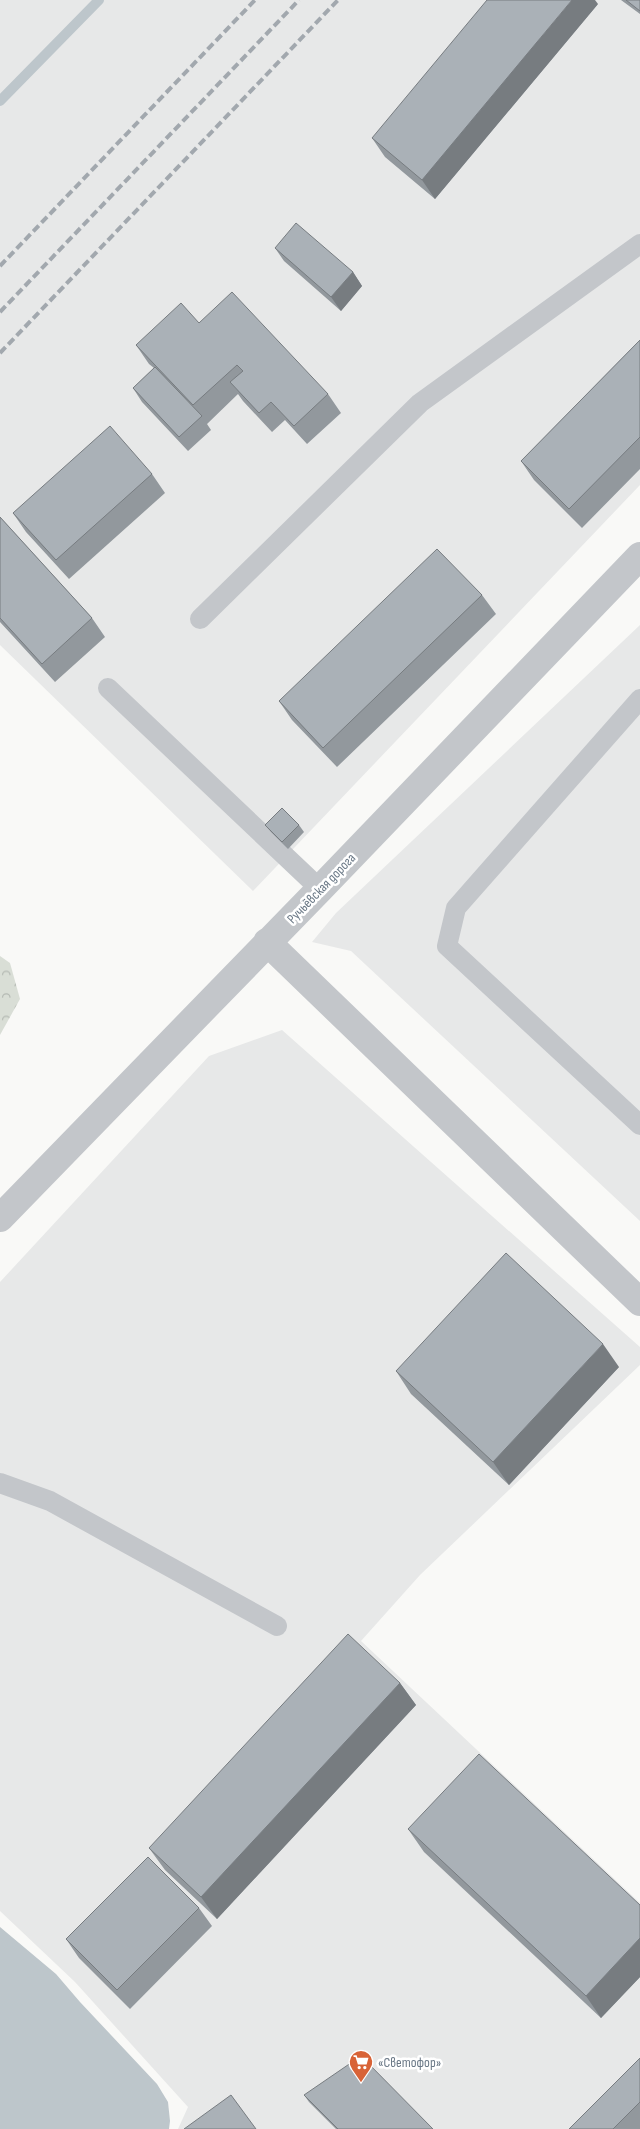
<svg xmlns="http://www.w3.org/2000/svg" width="640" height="2129" viewBox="0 0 640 2129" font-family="'Sofia Sans Condensed',sans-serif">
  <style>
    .built { fill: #e7e8e8 }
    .forest { fill: url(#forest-crowns) }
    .water { fill: #bdc6cb }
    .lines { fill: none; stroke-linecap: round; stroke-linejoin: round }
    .stream { stroke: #bdc6cb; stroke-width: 10 }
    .service { stroke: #c3c6ca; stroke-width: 20 }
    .minor { stroke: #c3c6ca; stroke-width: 28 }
    .rail { stroke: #a2a8ae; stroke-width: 4; stroke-dasharray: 8 4; stroke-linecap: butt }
    .wall { fill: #92989d }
    .shaded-wall { fill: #777c80 }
    .building { fill: #aab1b7; stroke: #777c80 }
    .labels { text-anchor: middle; stroke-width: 5; stroke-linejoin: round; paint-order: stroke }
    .street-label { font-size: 14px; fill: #6a7886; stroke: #fff }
    .poi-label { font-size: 14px; fill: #6a7886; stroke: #fff; text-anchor: start }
  </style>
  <defs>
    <pattern id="forest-crowns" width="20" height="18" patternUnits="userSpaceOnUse" patternTransform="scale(1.25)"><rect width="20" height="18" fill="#d9ded6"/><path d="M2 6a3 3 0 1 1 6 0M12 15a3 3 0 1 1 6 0" fill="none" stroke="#b4b9b3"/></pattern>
  </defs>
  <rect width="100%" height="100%" fill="#f9f9f7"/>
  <!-- built -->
  <path class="built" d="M0,0H640V485L253,891L0,645Z
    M640,625V1221L351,951L312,942L336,913Z
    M282,1030L640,1347V1365L420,1575L361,1641L640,1903V2129H178L188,2107L75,1982L0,1911V1282L209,1056Z"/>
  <!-- forest -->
  <path class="forest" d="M0,956L10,963L20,999L0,1035Z"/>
  <!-- water -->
  <path class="water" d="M0,1927L56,1974L80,2002L157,2084L168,2102L170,2121L169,2129H0Z"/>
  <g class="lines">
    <!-- stream -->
    <path class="stream" d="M0,101L99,0"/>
    <!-- service -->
    <path class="service" d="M200,619L420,403L640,244
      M108,688L320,889
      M640,699L456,908L447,946L640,1125
      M0,1483L50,1501L277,1626"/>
    <!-- minor -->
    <path class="minor" d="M267,942L640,1302
      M0,1218L320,889L640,556"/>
    <!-- rail -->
    <path class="rail" d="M0,266L255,0
      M0,312L299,0
      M0,353L338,0"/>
  </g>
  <!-- wall -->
  <path class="wall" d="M621,0H640V14Z
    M598,4L435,199L385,157L372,138Z
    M275,248L353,272L362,286L341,311L284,261Z
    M199,323L328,394L341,413L307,444L285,420L272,432L243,401L238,394L207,424L211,430L188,451L142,402L133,388L154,368L149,364L136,345Z
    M640,340V469L582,528L534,480L521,461Z
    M152,474L165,493L69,579L26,532L13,513Z
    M0,517L92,618L105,637L55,682L0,622Z
    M482,595L496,614L337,767L292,720L279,701Z
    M265,825H299L304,832L288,849L271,832Z
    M619,1367L509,1485L411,1394L396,1371Z
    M400,1683L416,1705L217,1919L165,1870L149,1848Z
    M408,1829L640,1905V1977L601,2018L424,1852Z
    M199,1908L212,1926L130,2009L79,1958L66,1939Z
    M640,2058V2129H569Z
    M304,2095L433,2129H336L309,2102Z"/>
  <!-- shaded-wall -->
  <path class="shaded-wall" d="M572,0H595L598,4L435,199L422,180Z
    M353,272L362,286L341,311L331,297Z
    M603,1344L619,1367L509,1485L493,1462Z
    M400,1683L416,1705L217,1919L201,1897Z
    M640,1938V1977L601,2018L586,1996Z"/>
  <!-- building -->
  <path class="building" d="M487,0H572L422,180L372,138Z
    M626,0H640V11Z
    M296,223L353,272L331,297L275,248Z
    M232,292L328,394L294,426L271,402L259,413L230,382L243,371L237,365L193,405L136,345L181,303L199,323Z
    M640,340V437L569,509L521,461Z
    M155,367L202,416L179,437L133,388Z
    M110,426L152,474L56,560L13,513Z
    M0,517L92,618L42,664L0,618Z
    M437,549L482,595L323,748L279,701Z
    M282,808L299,825L282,842L265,825Z
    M506,1253L603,1344L493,1462L396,1371Z
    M348,1634L400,1683L201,1897L149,1848Z
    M479,1754L640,1905V1938L586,1996L408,1829Z
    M148,1857L199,1908L117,1990L66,1939Z
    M361,2056L433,2129H338L304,2095Z
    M640,2058V2102L613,2129H569Z
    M231,2095L256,2129H184Z"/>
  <!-- icons -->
  <defs>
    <g id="supermarket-pin" transform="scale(1.25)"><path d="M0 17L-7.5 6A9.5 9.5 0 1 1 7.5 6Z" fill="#d86337" stroke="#fff"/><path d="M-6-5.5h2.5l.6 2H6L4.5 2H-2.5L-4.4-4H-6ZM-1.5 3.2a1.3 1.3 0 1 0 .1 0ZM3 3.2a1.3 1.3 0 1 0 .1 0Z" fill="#fff"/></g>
  </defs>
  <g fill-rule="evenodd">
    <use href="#supermarket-pin" x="361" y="2062"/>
  </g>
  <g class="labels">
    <!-- street labels -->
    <g class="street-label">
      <text transform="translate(321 888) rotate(-46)" y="5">Ручьёвская дорога</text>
    </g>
    <!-- poi labels -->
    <g class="poi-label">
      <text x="378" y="2067">«Светофор»</text>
    </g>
  </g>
</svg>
